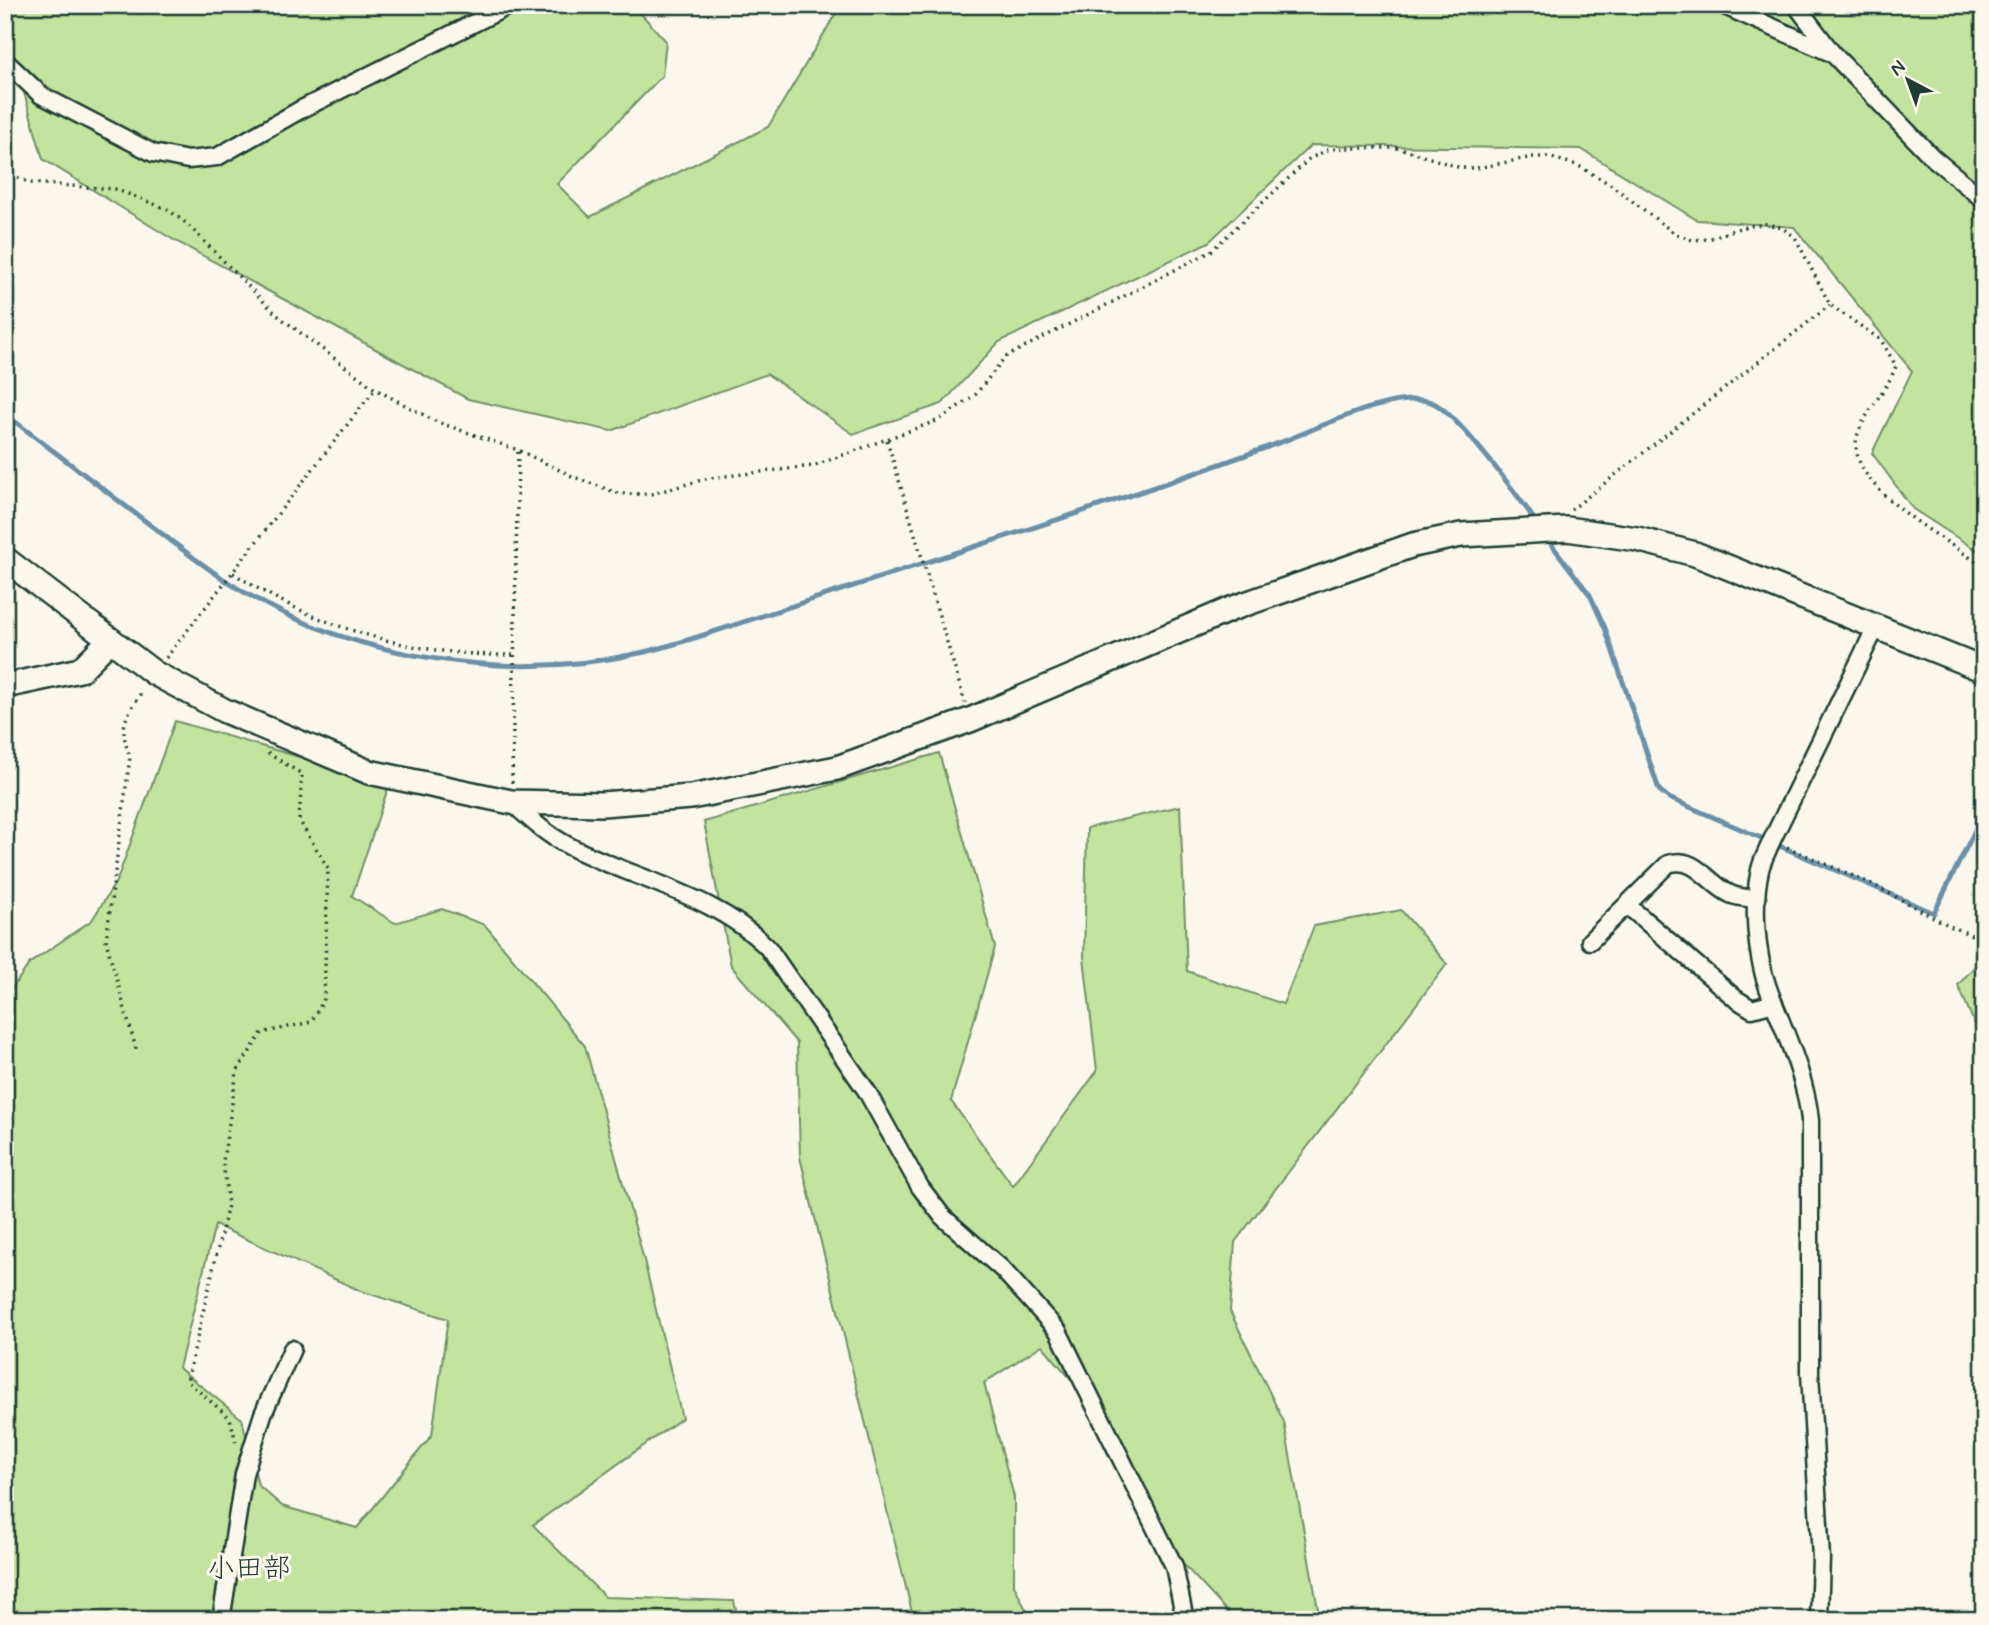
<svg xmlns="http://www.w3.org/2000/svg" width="1989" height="1625" viewBox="0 0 1989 1625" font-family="Mynerve,'Klee One',sans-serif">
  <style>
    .green { fill: #c3e49e; stroke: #719069; stroke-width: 2; fill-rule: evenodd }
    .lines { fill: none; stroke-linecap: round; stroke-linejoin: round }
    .stream { stroke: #6990a8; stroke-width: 5 }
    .street-casing { stroke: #1f3d34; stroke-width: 21 }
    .secondary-casing { stroke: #1f3d34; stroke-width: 28 }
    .path { stroke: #1f3d34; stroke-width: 3.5; stroke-dasharray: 2 5; stroke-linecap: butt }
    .street { stroke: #fbf7ec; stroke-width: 16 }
    .secondary { stroke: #fbf7ec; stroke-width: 23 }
    .labels { text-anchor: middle; stroke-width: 6; stroke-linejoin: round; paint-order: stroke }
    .quarter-label { font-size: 28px; fill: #1f3d34; stroke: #fbf7ec }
  </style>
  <rect width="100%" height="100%" fill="#fbf7ec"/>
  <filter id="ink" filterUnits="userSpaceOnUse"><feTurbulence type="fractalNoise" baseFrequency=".0143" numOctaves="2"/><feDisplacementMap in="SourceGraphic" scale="14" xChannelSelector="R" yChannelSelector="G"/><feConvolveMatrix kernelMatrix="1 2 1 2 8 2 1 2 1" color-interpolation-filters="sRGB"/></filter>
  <g filter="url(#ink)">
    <!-- green -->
    <path class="green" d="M5,5H633L666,41L662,76L557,184L590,217L768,127L841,5H1684L1695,9L1702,5H1984V555L1913,509L1872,453L1912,371L1794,227L1697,220L1581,149L1311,145L1209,242L999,342L942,404L853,434L767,374L611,431L468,399L172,239L43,159L5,26Z
      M175,721L344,770L388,788L352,896L395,923L442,909L485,925L585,1046L643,1256L682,1418L533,1525L605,1597L734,1601L738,1620H5V998L30,963L92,920L117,880ZM215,1225L361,1291L448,1319L432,1435L357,1528L282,1506L258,1485L242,1419L179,1368Z
      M939,753L995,947L951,1101L1013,1186L1097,1071L1084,957L1087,828L1180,806L1187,971L1283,1004L1314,926L1401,910L1447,964L1235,1242L1230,1311L1284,1422L1320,1620H1235L1182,1563L1121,1438L1042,1345L984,1383L1014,1497V1585L1031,1620H914L800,1157L797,1043L731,966L704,822Z
      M1984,956V1046L1958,985Z"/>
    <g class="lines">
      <!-- stream -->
      <path class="stream" d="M5,414C53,451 101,487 149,524C180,547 210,572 244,592C357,660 512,682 640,653C663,648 685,641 707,634C899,570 1094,511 1284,441C1319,428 1395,390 1431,402C1454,409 1522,501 1538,525
        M1545,536L1590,595L1605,628L1659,790L1669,798L1934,913L1984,812"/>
      <!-- street casing -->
      <g class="street-casing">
        <path id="street" d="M1722,5L1831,53
          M1796,5L1833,54L1932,157L1984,200
          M5,61L41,95L153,153L188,160L217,157L300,110L510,5
          M511,802C529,818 546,834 567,845C632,879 715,894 768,948L866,1090L920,1187L943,1217L1002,1269L1058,1331L1174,1566L1185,1620
          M1627,905L1736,999L1752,1009L1774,1003
          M1590,941L1668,864C1696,855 1707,883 1730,894C1738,898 1748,898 1757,899
          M221,1620L244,1474L263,1414L292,1349
          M1819,1620L1821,1558L1810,1373V1120C1805,1073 1784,1032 1768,988C1756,954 1752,905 1760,870C1762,860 1768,850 1772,840L1877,625"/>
      </g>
      <!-- secondary casing -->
      <g class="secondary-casing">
        <path id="secondary" d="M5,559L154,673L225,711L369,772L511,802L602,804L691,797L837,768L970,720L1231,609L1413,545L1461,535L1567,529L1637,539L1695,554L1984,670
          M5,686L80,670L110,640"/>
      </g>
      <!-- path -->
      <path class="path" d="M5,172L30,183L115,189L167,209L186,223L277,315L375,389L437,422L518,450L574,477L620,494H651L709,478L813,466L939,420L976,394L1005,357L1210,252L1309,159L1327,150L1344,148H1399L1461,168H1477L1533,157H1548L1577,165L1610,184L1674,233L1692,240L1709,239L1742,227L1765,224L1781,227L1795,237L1830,305L1881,340L1896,366C1887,391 1864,412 1857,437C1845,489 1951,540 1984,568
        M887,440L965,703
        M1571,510L1830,305
        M233,573C317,628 416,657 516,655
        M166,658L375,389
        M512,783L518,451
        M1787,847L1872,884L1950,926L1984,940
        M136,1049L106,941L130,757C118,725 125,718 143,690
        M236,1442L230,1418L187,1381L228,1205L223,1161L237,1071L262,1033L311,1022L324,999L328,868L299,820L302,774L264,751"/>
      <!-- street -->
      <use href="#street" class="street"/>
      <!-- secondary -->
      <use href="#secondary" class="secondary"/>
    </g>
  </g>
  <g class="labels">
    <!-- quarter labels -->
    <g class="quarter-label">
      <text x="249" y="1577">小田部</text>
    </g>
  </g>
  <!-- margin -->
  <rect width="1989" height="1625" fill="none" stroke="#fbf7ec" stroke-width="28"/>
  <rect x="14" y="14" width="1961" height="1597" fill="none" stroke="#1f3d34" stroke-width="2.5" filter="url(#ink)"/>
  <!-- north arrow -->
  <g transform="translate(1908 80) rotate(319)" stroke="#fbf7ec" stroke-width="5" paint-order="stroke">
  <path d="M0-5L12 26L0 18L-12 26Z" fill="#1f3d34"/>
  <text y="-10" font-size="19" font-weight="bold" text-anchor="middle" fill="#1f3d34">N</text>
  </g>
</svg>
